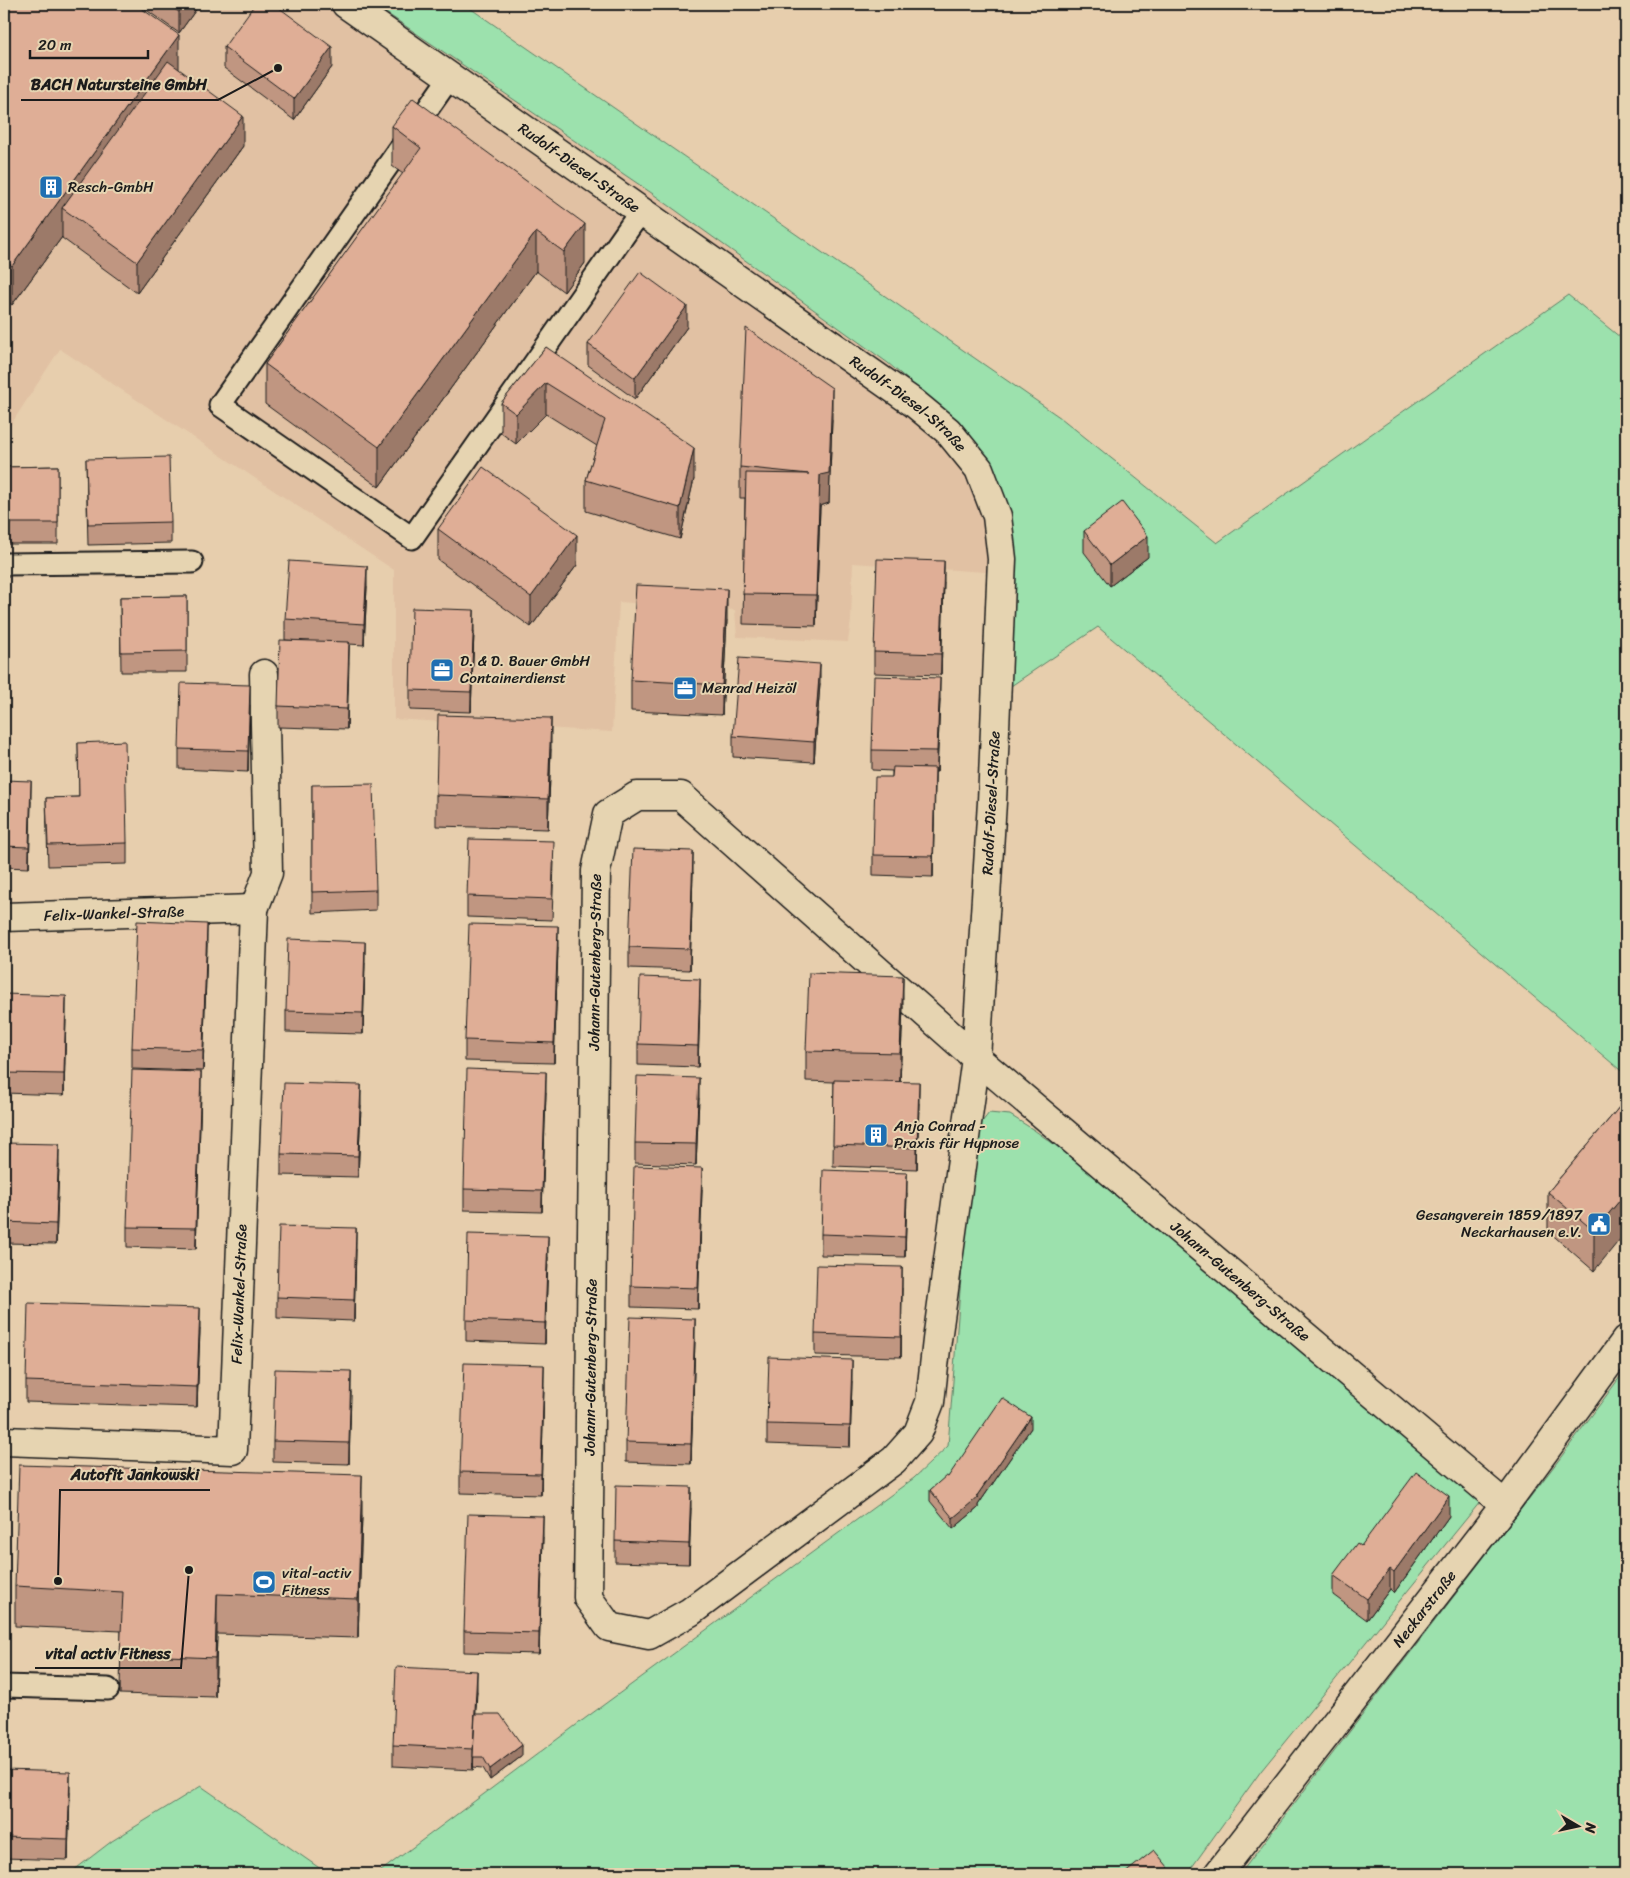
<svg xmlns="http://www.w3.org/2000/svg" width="1630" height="1878" viewBox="0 0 1630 1878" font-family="Sriracha,sans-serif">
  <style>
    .built { fill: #e1c1a3 }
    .green { fill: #9ce1ad; stroke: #5c7e64 }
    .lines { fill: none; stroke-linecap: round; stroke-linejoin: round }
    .lane-casing { stroke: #1c1c1c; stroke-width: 25 }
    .street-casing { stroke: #1c1c1c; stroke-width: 31 }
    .lane { stroke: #e6d4b1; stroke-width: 21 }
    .street { stroke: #e6d4b1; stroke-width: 28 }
    .wall { fill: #c09681; stroke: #1c1c1c }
    .shaded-wall { fill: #9c7a69; stroke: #1c1c1c }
    .building { fill: #dfae96; stroke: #1c1c1c }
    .labels { text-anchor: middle; stroke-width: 4; stroke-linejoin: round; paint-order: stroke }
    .street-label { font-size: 15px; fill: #1c1c1c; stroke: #e6d4b1 }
    .poi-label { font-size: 15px; fill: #1c1c1c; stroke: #e6d4b1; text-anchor: start }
    .leader { fill: none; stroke: #1c1c1c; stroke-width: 2 }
    .callout-dot { fill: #1c1c1c; stroke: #e6d4b1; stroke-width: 2 }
    .callout-label { font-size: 16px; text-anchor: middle; font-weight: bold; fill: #1c1c1c; stroke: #e6d4b1; stroke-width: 4; stroke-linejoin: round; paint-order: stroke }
  </style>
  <rect width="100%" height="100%" fill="#e7cead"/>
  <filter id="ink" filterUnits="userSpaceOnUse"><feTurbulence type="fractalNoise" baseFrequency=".02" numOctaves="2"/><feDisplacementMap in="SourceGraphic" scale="10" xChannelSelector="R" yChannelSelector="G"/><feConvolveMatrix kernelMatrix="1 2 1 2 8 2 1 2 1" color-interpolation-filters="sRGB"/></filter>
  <g filter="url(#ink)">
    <!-- built -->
    <path class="built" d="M4,4H373L653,194L888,363L954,419L995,469L1013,535L1014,574L853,563L851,620L848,642L737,637L735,610L619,602L612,732L394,719V570L60,349L4,435Z"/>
    <!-- green -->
    <path class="green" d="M373,4H464L1061,418L1217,543L1568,295L1626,342V1075L1098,627L1011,686L1013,535L995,469L954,419L888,363L653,194Z
      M989,1113L1010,1115L1034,1130L1068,1154L1489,1491L1261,1771L1187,1874H377L587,1717L914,1478L948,1446L972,1135Z
      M1626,1369V1874H1240L1561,1457Z
      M201,1786L328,1874H69L112,1841Z"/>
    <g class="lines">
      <!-- lane casing -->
      <g class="lane-casing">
        <path id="lane" d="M450,77L220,405L412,538L641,211
          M4,564L192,562
          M4,1686L108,1689"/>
      </g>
      <!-- street casing -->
      <g class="street-casing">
        <g id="street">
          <path id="s1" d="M346,4L914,403L948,431L979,469L997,516L1002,559L992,802L976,1058L937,1340L930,1402L918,1433L894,1460L690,1612L649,1635L609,1627L588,1598L596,871L608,814L637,796H681L976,1058L1505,1505"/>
          <path d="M254,909L268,873L264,674"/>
          <path id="s2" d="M4,917L254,909L233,1450L4,1441"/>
          <path id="s3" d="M1218,1874L1505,1505L1626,1340"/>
        </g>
      </g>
      <!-- lane -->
      <use href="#lane" class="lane"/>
      <!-- street -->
      <use href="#street" class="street"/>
    </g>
    <!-- wall -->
    <path class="wall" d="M4,4L179,69L243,146L137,293L62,238V237L12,305L4,299Z
      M138,4H200L179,33Z
      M224,47L332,67L294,120L224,68Z
      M392,126L585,263L564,292L536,271L379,487L265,404V364L403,174L392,166Z
      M687,327L635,399L588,365V344Z
      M546,347L694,479L680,539L586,511V480L597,446L546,414L516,444L501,433V403Z
      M832,419L829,503L820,506L816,626L743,624L745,498H740V467Z
      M86,459L171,522V543L88,545Z
      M58,466V544H5L4,467Z
      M438,529L577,565L531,627L438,560Z
      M1084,531L1148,557L1110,586L1084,552Z
      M944,582L941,675L874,673V652Z
      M367,587L364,645L349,644L347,729L278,727V706L303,641L285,640V619Z
      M187,596V672H121L120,597Z
      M727,620L722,715L631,711V680Z
      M474,631L471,712L410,710V690Z
      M820,684L814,762L733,757V736Z
      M940,699L937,772H935L933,877L873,875V855L892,777V771L872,770V750Z
      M250,705L248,772L179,769V749Z
      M78,743L127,843V864L48,866L46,798L79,797Z
      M551,749L548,829L436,826V795Z
      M4,780L31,801L29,868L4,867Z
      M312,785L376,890V910L312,913Z
      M554,862L552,920L467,917V896Z
      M693,872L690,970L629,968V947Z
      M207,944L203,1071L132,1069V1048Z
      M558,947L554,1063L465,1061V1040Z
      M365,962L363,1034L286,1032V1011Z
      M4,994L66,1016L64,1095L4,1093Z
      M700,1000L698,1067L638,1065V1044Z
      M903,1006L900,1082L919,1103L917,1169L833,1166L834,1082L806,1081V1051Z
      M201,1092L196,1249L127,1247V1227Z
      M546,1092L542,1212L464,1210V1189Z
      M699,1098L696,1165L635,1163V1143Z
      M1626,1099L1594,1271L1548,1231V1192Z
      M361,1106L358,1177L281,1175V1154Z
      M4,1143L59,1165L56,1244L4,1243Z
      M702,1189L698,1309L631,1307V1286Z
      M907,1193L905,1257L821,1255V1234Z
      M356,1249L354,1321L277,1318V1297Z
      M548,1257L545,1344L466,1341V1320Z
      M902,1288L901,1357L815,1355V1334Z
      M200,1329L197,1407L26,1402V1381Z
      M695,1339L691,1464L626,1462V1442Z
      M852,1381L850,1447L767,1444V1424Z
      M544,1386L541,1495L460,1493V1472Z
      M351,1392L349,1464L273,1462V1441Z
      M1031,1428L978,1505V1508L953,1529L930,1501V1490L948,1477Z
      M691,1508L689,1564L615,1562V1541Z
      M362,1515L358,1638L217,1634L215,1697L120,1694L121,1631L15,1626V1586Z
      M1449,1516L1394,1593L1390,1589L1367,1620L1333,1595V1575L1361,1546Z
      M543,1537L539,1654L464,1652V1631Z
      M477,1691L475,1714L522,1756L490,1780L483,1768L473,1767V1763V1770L393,1766V1745Z
      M4,1770L70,1792L68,1860L4,1858Z"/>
    <!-- shaded-wall -->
    <path class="shaded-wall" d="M185,4H200L179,33V12Z
      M179,35V75L62,208V237L12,305V266Z
      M332,47V67L294,120V99Z
      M243,116V146L137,293V262Z
      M585,224V263L564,292V252Z
      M536,232V271L379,487V447Z
      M687,306V327L635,399V378Z
      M546,383V414L516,444V414Z
      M832,388V419L829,503L820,506L816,626V595L820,475Z
      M694,448V479L680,539V508Z
      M577,535V565L531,627V597Z
      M1148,536V557L1110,586V565Z
      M944,561V582L941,675V654Z
      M367,566V587L364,645V624Z
      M727,589V620L722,715V685Z
      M474,610V631L471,712V692Z
      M349,642V663L347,729V709Z
      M820,664V684L814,762V742Z
      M940,678V699L937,772V751Z
      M250,685V705L248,772V751Z
      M551,718V749L548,829V799Z
      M935,768V788L933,877V856Z
      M31,781V801L29,868V847Z
      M693,851V872L690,970V949Z
      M207,924V944L203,1071V1050Z
      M558,926V947L554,1063V1043Z
      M365,942V962L363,1034V1013Z
      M903,976V1006L900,1084V1053Z
      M700,979V1000L698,1067V1046Z
      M66,996V1016L64,1095V1074Z
      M201,1072V1092L196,1249V1228Z
      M546,1072V1092L542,1212V1191Z
      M699,1078V1098L696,1165V1144Z
      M919,1082V1103L917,1169V1148Z
      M361,1085V1106L358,1177V1156Z
      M59,1144V1165L56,1244V1224Z
      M702,1168V1189L698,1309V1288Z
      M907,1173V1193L905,1257V1237Z
      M1626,1193V1232L1594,1271V1231Z
      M356,1228V1249L354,1321V1300Z
      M548,1236V1257L545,1344V1323Z
      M902,1267V1288L901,1357V1337Z
      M200,1308V1329L197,1407V1387Z
      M695,1319V1339L691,1464V1444Z
      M852,1360V1381L850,1447V1426Z
      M544,1365V1386L541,1495V1474Z
      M351,1371V1392L349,1464V1443Z
      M1031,1417V1428L978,1505V1508L953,1529V1518L976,1497Z
      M362,1475V1515L358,1638V1599Z
      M691,1487V1508L689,1564V1544Z
      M1449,1496V1516L1394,1593V1572Z
      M543,1516V1537L539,1654V1633Z
      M1390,1569V1589L1367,1620V1599Z
      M217,1594V1634L215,1697V1658Z
      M477,1671V1691L473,1770V1749Z
      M522,1745V1756L490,1780V1769Z
      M70,1772V1792L68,1860V1839Z"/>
    <!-- building -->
    <path class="building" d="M4,4H135L179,35L12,266L4,259Z
      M167,4H185L179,12Z
      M255,4H274L332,47L294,99L224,47Z
      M168,61L243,116L137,262L62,208Z
      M413,98L585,224L564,252L536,232L379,447L265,364L421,148L392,126Z
      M640,272L687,306L635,378L588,344Z
      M746,328L832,388L829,473L820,475L816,595L743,594L746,473L809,474L740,467Z
      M546,347L694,448L680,508L586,480L605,420L546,383L516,414L501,403Z
      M169,457L171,522L88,524L86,459Z
      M58,466V523H5L4,467Z
      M483,467L577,535L531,597L438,529Z
      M1122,502L1148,536L1110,565L1084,531Z
      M877,559L944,561L941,654L874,652Z
      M289,561L367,566L364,624L285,619Z
      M636,585L727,589L722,685L631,680Z
      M187,596V651L121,652L120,597Z
      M412,608L474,610L471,692L410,690Z
      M280,640L349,642L347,709L278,706Z
      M739,658L820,664L814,742L733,736Z
      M874,676L940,678L937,751L872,750Z
      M181,683L250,685L248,751L179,749Z
      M438,715L551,718L548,799L436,795Z
      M125,741L127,843L48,845L46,798L79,797L78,743Z
      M893,767L935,768L933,856L873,855L875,777H892Z
      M4,780L31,781L29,847L4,846Z
      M373,784L376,890L312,892V785Z
      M469,839L554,841L552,899L467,896Z
      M633,849L693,851L690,949L629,947Z
      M137,921L207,924L203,1050L132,1048Z
      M469,924L558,926L554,1043L465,1040Z
      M288,939L365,942L363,1013L286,1011Z
      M809,973L903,976L900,1053L806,1051Z
      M640,977L700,979L698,1046L638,1044Z
      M4,994L66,996L64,1074L4,1073Z
      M467,1069L546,1072L542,1191L464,1189Z
      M132,1070L201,1072L196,1228L127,1227Z
      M637,1076L699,1078L696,1144L635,1143Z
      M834,1080L919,1082L917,1148L833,1145Z
      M284,1083L361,1085L358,1156L281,1154Z
      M1626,1099V1193L1594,1231L1548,1192Z
      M4,1143L59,1144L56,1224L4,1222Z
      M634,1166L702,1168L698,1288L631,1286Z
      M823,1170L907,1173L905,1237L821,1234Z
      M279,1226L356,1228L354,1300L277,1297Z
      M468,1234L548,1236L545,1323L466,1320Z
      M817,1265L902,1267L901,1337L815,1334Z
      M28,1303L200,1308L197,1387L26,1381Z
      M630,1317L695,1319L691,1444L626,1442Z
      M769,1357L852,1360L850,1426L767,1424Z
      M464,1363L544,1365L541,1474L460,1472Z
      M275,1369L351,1371L349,1443L273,1441Z
      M1002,1398L1031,1417L976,1497H978L953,1518L930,1490L946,1476L948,1477Z
      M19,1465L362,1475L358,1599L217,1594L215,1658L120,1654L123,1592L15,1586Z
      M1416,1472L1449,1496L1394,1572L1390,1569L1367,1599L1333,1575L1357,1543L1361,1546Z
      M616,1485L691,1487L689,1544L615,1541Z
      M468,1514L543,1516L539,1633L464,1631Z
      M396,1667L477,1671L473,1749L393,1745Z
      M475,1714H500L522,1745L490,1769L483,1757H473Z
      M4,1770L70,1772L68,1839L4,1837Z
      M1154,1850L1173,1873L1172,1874H1124Z"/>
  </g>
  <!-- icons -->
  <defs>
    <g id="building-square" transform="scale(1.25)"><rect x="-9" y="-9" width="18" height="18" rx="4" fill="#1f6fb2" stroke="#e6d4b1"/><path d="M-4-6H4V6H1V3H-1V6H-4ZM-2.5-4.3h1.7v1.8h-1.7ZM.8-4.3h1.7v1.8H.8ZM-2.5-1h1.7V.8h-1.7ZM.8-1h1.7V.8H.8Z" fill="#fff"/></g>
    <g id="office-square" transform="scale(1.25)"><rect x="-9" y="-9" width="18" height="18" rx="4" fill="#1f6fb2" stroke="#e6d4b1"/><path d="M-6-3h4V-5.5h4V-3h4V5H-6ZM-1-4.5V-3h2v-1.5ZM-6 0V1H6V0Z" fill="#fff"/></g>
    <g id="civic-square" transform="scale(1.25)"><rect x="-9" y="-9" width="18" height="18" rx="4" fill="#1f6fb2" stroke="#e6d4b1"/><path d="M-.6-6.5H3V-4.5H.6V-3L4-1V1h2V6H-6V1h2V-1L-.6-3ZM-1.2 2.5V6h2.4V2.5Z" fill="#fff"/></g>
    <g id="stadium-square" transform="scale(1.25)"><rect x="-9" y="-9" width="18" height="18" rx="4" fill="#1f6fb2" stroke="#e6d4b1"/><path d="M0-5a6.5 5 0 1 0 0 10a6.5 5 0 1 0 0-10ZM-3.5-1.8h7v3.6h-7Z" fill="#fff"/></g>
  </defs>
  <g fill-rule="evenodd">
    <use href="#building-square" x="51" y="187"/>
    <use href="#office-square" x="442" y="670"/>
    <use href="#office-square" x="685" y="688"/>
    <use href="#building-square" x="876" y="1135"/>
    <use href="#civic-square" x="1599" y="1224"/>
    <use href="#stadium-square" x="264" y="1582"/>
  </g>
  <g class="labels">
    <!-- street labels -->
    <g class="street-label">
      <text dy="5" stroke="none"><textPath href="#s1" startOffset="285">Rudolf-Diesel-Straße</textPath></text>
      <text dy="5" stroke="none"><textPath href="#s1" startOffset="690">Rudolf-Diesel-Straße</textPath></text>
      <text transform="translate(991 803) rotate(-87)" y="5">Rudolf-Diesel-Straße</text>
      <text dy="5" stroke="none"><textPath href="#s2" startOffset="110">Felix-Wankel-Straße</textPath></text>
      <text dy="5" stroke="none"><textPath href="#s1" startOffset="2811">Johann-Gutenberg-Straße</textPath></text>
      <text dy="5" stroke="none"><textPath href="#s1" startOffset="3779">Johann-Gutenberg-Straße</textPath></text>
      <text transform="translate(239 1294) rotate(-88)" y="5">Felix-Wankel-Straße</text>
      <text dy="5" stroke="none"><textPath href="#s1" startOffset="2406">Johann-Gutenberg-Straße</textPath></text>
      <text dy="5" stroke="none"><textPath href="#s3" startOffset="336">Neckarstraße</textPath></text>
    </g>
    <!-- poi labels -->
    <g class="poi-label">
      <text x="68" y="192">Resch-GmbH</text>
      <text x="460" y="666">D. &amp; D. Bauer GmbH<tspan x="460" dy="17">Containerdienst</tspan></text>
      <text x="702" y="693">Menrad Heizöl</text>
      <text x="894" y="1131">Anja Conrad -<tspan x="894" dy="17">Praxis für Hypnose</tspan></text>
      <text x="1582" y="1220" text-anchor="end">Gesangverein 1859/1897<tspan x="1582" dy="17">Neckarhausen e.V.</tspan></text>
      <text x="282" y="1578">vital-activ<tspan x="282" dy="17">Fitness</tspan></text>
    </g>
  </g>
  <!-- callouts -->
  <path class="leader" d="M278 68L218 100H21M58 1581L60 1490H210M189 1570L181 1668H35"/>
  <g class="callout-dot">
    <circle cx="278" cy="68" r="5"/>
    <circle cx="58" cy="1581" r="5"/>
    <circle cx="189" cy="1570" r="5"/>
  </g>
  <g class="callout-label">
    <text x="119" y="90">BACH Natursteine GmbH</text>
    <text x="135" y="1480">Autofit Jankowski</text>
    <text x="108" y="1659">vital activ Fitness</text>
  </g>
  <!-- margin -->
  <rect width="1630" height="1878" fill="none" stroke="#e6d4b1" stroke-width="20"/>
  <rect x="10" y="10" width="1610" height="1858" fill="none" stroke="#1c1c1c" stroke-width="2" filter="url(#ink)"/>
  <!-- north arrow -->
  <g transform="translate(1578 1826) rotate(99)" stroke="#e6d4b1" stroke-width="4" paint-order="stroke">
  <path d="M0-4L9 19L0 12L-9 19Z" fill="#1c1c1c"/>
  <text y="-8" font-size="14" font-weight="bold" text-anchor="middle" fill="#1c1c1c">N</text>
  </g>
  <!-- scale -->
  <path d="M30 50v8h118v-8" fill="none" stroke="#1c1c1c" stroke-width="2.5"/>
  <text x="38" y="50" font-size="15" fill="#1c1c1c" stroke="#e6d4b1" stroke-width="4" paint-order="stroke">20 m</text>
</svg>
